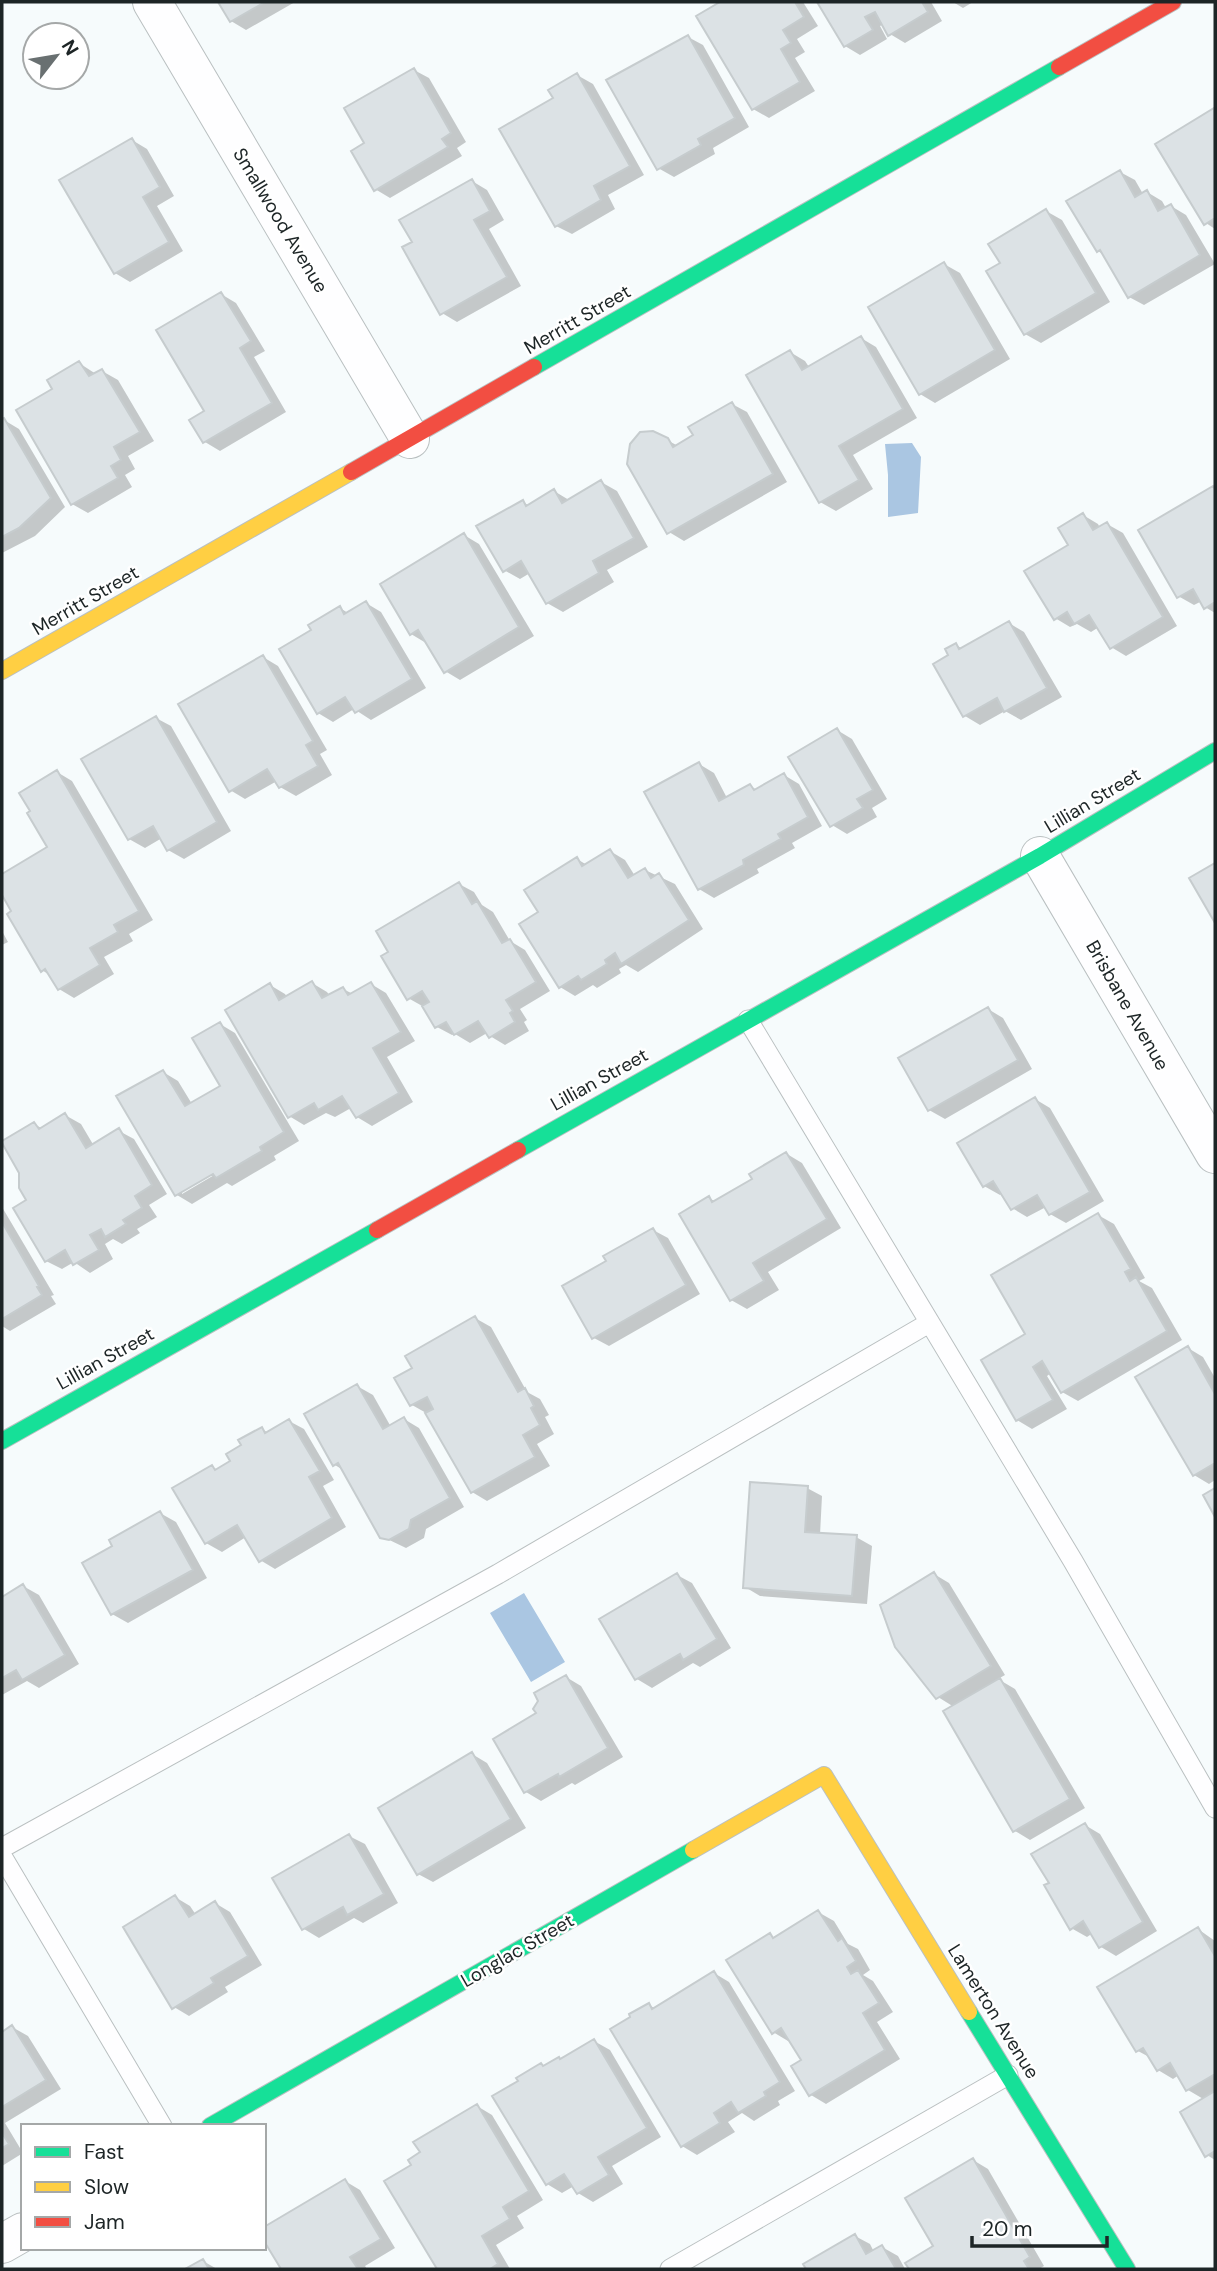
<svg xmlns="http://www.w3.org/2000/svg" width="1217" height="2271" viewBox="0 0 1217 2271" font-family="'DM Sans',sans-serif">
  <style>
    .water { fill: #aac6e2 }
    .shadow { fill: #0003; fill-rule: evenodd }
    .building { fill: #dce2e5; stroke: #c6ccce; stroke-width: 2 }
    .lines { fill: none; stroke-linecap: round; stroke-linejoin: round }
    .lane-casing { stroke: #bac0c1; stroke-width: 21 }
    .street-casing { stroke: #bac0c1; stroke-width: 40 }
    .fast-casing { stroke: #bac0c1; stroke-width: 18 }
    .slow-casing { stroke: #bac0c1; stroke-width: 18 }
    .jam-casing { stroke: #bac0c1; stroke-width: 18 }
    .lane { stroke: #fefeff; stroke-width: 19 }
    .street { stroke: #fefeff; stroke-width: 38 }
    .fast { stroke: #16e098; stroke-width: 16 }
    .slow { stroke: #ffcf43; stroke-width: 16 }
    .jam { stroke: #f24e42; stroke-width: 16 }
    .labels { text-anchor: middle; stroke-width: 5; stroke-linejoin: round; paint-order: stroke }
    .street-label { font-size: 19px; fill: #1d2526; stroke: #fff }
  </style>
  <rect width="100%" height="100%" fill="#f6fbfc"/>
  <!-- water -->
  <path class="water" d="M912,443L921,457L918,513L888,517V475L885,444Z
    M524,1593L565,1662L531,1682L490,1613Z"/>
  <!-- shadow -->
  <path class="shadow" d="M220,2H295L246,30L231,21Z
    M723,2H803L818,26L797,39L805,52L795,58L815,91L769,118L753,109L698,17Z
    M819,2H931L942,21L905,43L890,34L884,24L880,26L887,39L860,55L845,46Z
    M953,2H973L963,8Z
    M688,37L703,45L749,127L713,148L715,154L674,177L658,168Z
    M414,70L429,78L466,142L457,148L462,156L390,198L375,189L367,143Z
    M577,75L593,84L644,175L608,195L615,209L572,234L556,226Z
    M1214,110L1215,111V229L1206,223Z
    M132,140L147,149L174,196L157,206L183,251L130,282L115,273Z
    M1120,172L1135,180L1143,194L1147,192L1162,201L1166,208L1171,206L1186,215L1215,264L1144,305L1129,297L1104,255L1098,251Z
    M472,181L487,190L504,220L489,229L521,286L457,322L442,313L415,242Z
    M1046,211L1062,220L1110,302L1041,343L1025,334L1002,264Z
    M944,264L960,273L1010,359L935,403L920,394Z
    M221,294L236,303L265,351L254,357L286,412L220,451L205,442L206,411Z
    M861,338L876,347L917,418L853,455L873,489L836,511L820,502L790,352L805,361L809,367Z
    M79,363L96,374L102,371L118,380L154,441L128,456L135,469L125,475L132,487L88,513L72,504L54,389Z
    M732,404L747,412L787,482L684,541L669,532L667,440L678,446L696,436Z
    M4,420L19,429L65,507L35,536L2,553V421Z
    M601,482L617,491L648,547L607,570L614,582L563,612L547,603L530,573L520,579L504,570L523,502L529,506L554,491L569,500Z
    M1213,488L1215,489V613L1205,607L1202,601L1194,605L1178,596Z
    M1083,515L1098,524L1100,528L1107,524L1123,533L1177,626L1126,656L1111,647L1099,627L1091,632L1077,624L1070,627L1055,618L1071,546Z
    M464,535L479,544L534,636L460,680L445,671L426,643L411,634Z
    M366,603L381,612L426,688L371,720L354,709L333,722L318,713L313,630L340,608L348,613Z
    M1009,623L1024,632L1062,697L1021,720L1005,711L980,725L965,716L950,656L956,645L963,649Z
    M263,657L278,666L327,750L320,754L332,775L296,796L280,787L277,781L245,799L230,790Z
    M156,718L171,726L231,831L184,859L168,850L162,838L145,848L129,839Z
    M837,730L852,739L887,799L872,808L877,817L847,834L832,825Z
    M699,764L714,773L727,798L750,786L757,790L784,775L799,784L822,826L792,843L795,848L757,869L759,873L714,898L699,889Z
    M57,772L72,781L153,920L129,934L133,941L104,957L114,974L74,998L59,989L51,976L42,970L2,891V876L50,848Z
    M610,851L625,860L635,876L645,870L675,884L703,929L638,972L626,965L619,969L621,973L597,988L593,985L575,996L560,987L541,913L577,859L587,865Z
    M459,884L474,892L482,905L493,912L510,941L525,950L550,991L520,1009L527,1020L524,1022L529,1031L505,1045L490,1036L487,1033L470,1043L455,1034L452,1035L437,1027L424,1007L408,998Z
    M2,931L8,942L2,945Z
    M312,983L327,992L330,996L343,989L353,994L371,984L386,993L415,1041L387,1057L413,1102L372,1126L357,1117L351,1108L335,1117L326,1113L304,1125L289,1116L270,985L285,994L287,997Z
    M988,1009L1003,1018L1032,1069L945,1119L929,1110Z
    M220,1024L235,1033L299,1141L274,1156L276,1160L232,1186L227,1183L192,1204L177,1195L163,1072L178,1081L192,1104L222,1086ZM220,1168L221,1171L182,1194V1190Z
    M1035,1099L1050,1108L1104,1201L1066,1223L1050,1214L1046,1207L1027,1217L1012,1208L1003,1193L1000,1195L984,1186Z
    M65,1115L81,1124L94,1146L119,1131L134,1139L167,1194L149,1205L157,1217L137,1229L140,1233L122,1244L113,1239L105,1244L113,1259L90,1273L74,1262L62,1269L46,1261L29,1201L34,1124L43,1129Z
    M787,1154L802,1163L841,1228L768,1272L779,1290L747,1309L731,1300L709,1198L716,1202L754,1179Z
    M2,1207L54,1295L51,1296L56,1304L10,1331L2,1326Z
    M1098,1215L1114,1224L1145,1278L1139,1281L1152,1288L1182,1340L1078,1401L1062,1392L1051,1373L1047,1376L1067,1409L1032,1429L1017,1420L1028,1334Z
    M653,1230L668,1238L700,1294L609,1346L594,1338L608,1261Z
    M475,1318L491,1327L527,1392L540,1399L549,1415L545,1417L554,1434L537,1444L550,1466L487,1501L472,1492L428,1414L412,1405L414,1369Z
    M1188,1348L1203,1357L1215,1378V1480L1209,1484L1194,1475Z
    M357,1386L373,1395L391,1427L404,1419L419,1428L464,1507L426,1529L424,1538L406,1548L381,1536L343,1470L335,1465Z
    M289,1421L304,1429L334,1480L323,1486L346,1527L275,1569L260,1560L246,1537L222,1552L206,1543L212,1467L218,1470L232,1462L262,1429L268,1433Z
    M807,1488L822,1496L820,1535L856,1537L872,1546L867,1604L760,1596L745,1587Z
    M160,1513L176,1522L207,1578L128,1623L112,1614L115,1547Z
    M934,1574L949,1583L1005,1675L998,1679L1015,1689L1085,1808L1030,1840L1015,1831L954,1707L938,1697Z
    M677,1575L692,1583L731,1648L700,1667L693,1663L652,1688L637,1679Z
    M23,1586L39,1595L79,1664L39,1688L27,1681L2,1695V1599Z
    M566,1677L581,1686L623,1757L575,1785L572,1783L541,1801L526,1792L539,1714Z
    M472,1754L487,1763L526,1828L433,1882L418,1874Z
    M1085,1825L1100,1834L1157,1931L1116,1956L1101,1947L1093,1933L1087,1937L1071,1928L1051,1883Z
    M349,1836L365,1844L398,1903L363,1923L354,1918L319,1938L304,1929L275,1879Z
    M175,1897L190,1906L196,1915L215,1903L230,1912L262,1965L225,1987L228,1992L189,2016L174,2007Z
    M818,1912L834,1921L848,1944L858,1949L870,1970L863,1975L873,1981L893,2012L877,2022L900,2059L826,2104L811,2095L794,2067L803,2061L790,2040L788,2041L773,2032L770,1935L776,1939Z
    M1198,1929L1215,1941V2160L1207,2155L1205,2100L1188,2090L1179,2075L1173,2079L1158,2070L1151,2058L1138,2051Z
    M714,1973L729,1982L795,2091L778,2101L780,2105L754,2121L742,2113L728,2122L735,2132L697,2155L682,2146L649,2005L656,2009Z
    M12,2027L28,2036L61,2089L5,2123L23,2153L2,2166V2034Z
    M594,2041L610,2050L661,2137L612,2166L623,2184L593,2202L578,2193L574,2186L562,2193L547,2184L520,2081L541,2065L546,2067L561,2061Z
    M477,2106L492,2115L543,2200L517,2216L524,2228L496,2245L510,2269H439L386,2182L413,2166L422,2153Z
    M973,2160L988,2169L1044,2266L1039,2269H911L907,2263L936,2247Z
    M345,2181L360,2190L395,2248L365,2266L367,2269H283L264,2237Z
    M855,2236L870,2244L874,2252L882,2247L898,2256L905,2269H808L805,2264Z
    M203,2261L217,2269H189Z"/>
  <!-- building -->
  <path class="building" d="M218,2H265L230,22Z
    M720,2H795L804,17L783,30L791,43L781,49L800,82L752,110L696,16Z
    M817,2H922L928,12L888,36L875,12L865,17L873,30L844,47Z
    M688,35L735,118L698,139L701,145L657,170L606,80Z
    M414,68L451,133L442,139L448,147L374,191L351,151L364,143L344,108Z
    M577,73L630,166L594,186L601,200L555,227L499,129L553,98L548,90Z
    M1214,108L1215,218L1204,225L1155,144Z
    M132,138L160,187L143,197L169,242L114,274L59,180Z
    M1120,170L1135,197L1147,190L1158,211L1171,204L1200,255L1128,298L1100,250L1097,252L1066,201Z
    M472,179L490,211L474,220L507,277L440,315L402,247L412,242L399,220Z
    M1046,209L1096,293L1024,335L986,271L1000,263L988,244Z
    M944,262L995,350L919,395L868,307Z
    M221,292L251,341L240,348L272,403L203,443L189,420L204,411L156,330Z
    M861,336L903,409L839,446L859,480L819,503L746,375L790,350L802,370Z
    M79,361L89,376L102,369L140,432L114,447L121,460L111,466L118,478L71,505L16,410L52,389L47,380Z
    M732,402L773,474L667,534L627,464L630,444L640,432L653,431L668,438L673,447L693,435L688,427Z
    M4,418L51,498L19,528L2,537V419Z
    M601,480L634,538L593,561L599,573L546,604L521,561L503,572L476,526L523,500L526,506L554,489L562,503Z
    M1213,486L1215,489V602L1204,609L1193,589L1177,598L1138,530Z
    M1083,513L1093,530L1107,522L1163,617L1110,649L1089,615L1074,624L1067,612L1054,620L1024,571L1068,545L1058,528Z
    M464,533L519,627L444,673L418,630L410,635L380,584Z
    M366,601L412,679L355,713L345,697L317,714L279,649L311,630L308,625L340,606L344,614Z
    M1009,621L1047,688L1004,712L997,698L963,717L933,664L948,655L945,649L956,643L959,649Z
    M263,655L313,741L306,745L318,766L279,788L267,769L229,792L178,704Z
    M156,716L217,822L167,851L153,826L128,840L81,759Z
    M837,728L873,790L857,799L863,808L830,827L788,757Z
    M699,762L719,801L750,784L754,790L784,773L808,817L778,834L781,839L743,860L744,865L698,890L644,792Z
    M57,770L139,911L114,925L118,932L90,948L100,965L58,990L45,969L41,972L7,914L11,911L2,895V874L47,847L27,813L30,811L19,793Z
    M610,849L628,878L645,868L651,878L659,873L689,920L621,964L615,953L605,960L607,964L581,980L578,976L559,988L519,924L538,912L524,890L577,857L582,866Z
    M1215,863V923L1189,878Z
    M459,882L472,904L477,901L502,943L510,939L536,982L506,1000L513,1011L510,1013L515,1022L489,1038L478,1021L454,1035L446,1022L435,1028L422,1006L429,1002L422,991L407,1000L381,956L388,952L376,931Z
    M312,981L322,998L343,987L348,995L371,982L401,1032L373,1048L399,1093L356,1118L342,1096L318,1110L314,1103L288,1118L225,1010L270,983L279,1000Z
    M988,1007L1018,1060L928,1111L898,1058Z
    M220,1022L284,1132L260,1147L262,1151L216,1178L213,1174L175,1196L116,1096L163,1070L185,1106L220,1086L192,1038Z
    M1035,1097L1090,1192L1049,1215L1037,1195L1011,1210L993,1181L983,1187L957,1143Z
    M65,1113L86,1148L119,1128L152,1185L135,1196L142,1208L123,1220L126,1224L105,1237L101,1229L90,1235L99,1250L73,1265L65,1250L45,1262L13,1208L26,1200L19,1188V1173L2,1143V1141L34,1122L39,1129Z
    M786,1152L827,1219L753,1263L764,1281L730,1301L679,1214L709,1196L712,1202L752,1179L749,1174Z
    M1098,1213L1131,1269L1125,1272L1130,1281L1136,1277L1167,1331L1061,1393L1042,1361L1033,1367L1053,1400L1016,1421L981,1360L1025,1334L991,1275Z
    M2,1222L39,1286L37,1287L42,1295L2,1319Z
    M653,1228L686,1285L592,1339L562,1286L606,1261L603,1256Z
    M475,1316L518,1392L525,1388L534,1406L531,1408L540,1425L523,1435L535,1457L471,1493L425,1413L433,1409L427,1397L410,1406L394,1378L412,1368L405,1356Z
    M1188,1346L1215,1394V1463L1193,1476L1135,1377Z
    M357,1384L383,1429L404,1417L450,1498L411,1520L409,1529L389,1540L380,1538L338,1463L333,1466L304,1414Z
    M289,1419L320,1471L309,1477L332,1518L259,1562L237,1525L205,1544L172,1488L212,1465L215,1470L230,1461L226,1454L241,1445L238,1440L262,1427L265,1433Z
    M750,1482L808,1486L805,1532L857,1535L852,1596L743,1588Z
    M1215,1488V1517L1203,1495Z
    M160,1511L193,1570L111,1615L82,1563L112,1546L109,1540Z
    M934,1572L991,1666L936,1699L895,1647L880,1605Z
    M677,1573L717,1639L683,1660L680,1654L635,1680L599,1619Z
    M23,1584L65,1655L22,1680L16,1670L2,1678V1597Z
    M566,1675L608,1748L559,1777L558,1774L524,1793L493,1739L536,1713L533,1709L538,1701L534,1693Z
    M1000,1678L1070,1799L1013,1832L943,1711Z
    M472,1752L511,1819L417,1875L378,1808Z
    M1085,1823L1143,1922L1099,1948L1083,1921L1070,1930L1044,1885L1049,1883L1031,1854Z
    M349,1834L384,1894L347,1915L343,1907L302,1930L272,1878Z
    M175,1895L189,1917L215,1901L248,1956L211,1978L214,1983L172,2009L123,1927Z
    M818,1910L838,1941L842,1938L856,1961L847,1967L851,1974L858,1970L879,2003L863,2013L885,2050L809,2096L791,2066L801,2060L781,2028L772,2034L726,1960L770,1933L773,1938Z
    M1198,1927L1215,1956V2074L1186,2091L1170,2063L1157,2071L1143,2048L1136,2052L1097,1987Z
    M714,1971L780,2082L764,2092L766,2096L738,2113L731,2102L714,2113L720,2123L681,2147L610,2029L630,2017L629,2014L649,2003L652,2009Z
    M12,2025L46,2080L2,2107V2032Z
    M594,2039L647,2128L598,2157L609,2175L577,2194L564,2174L546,2185L492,2096L518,2081L516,2078L541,2063L543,2066L559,2057L560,2059Z
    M1215,2091V2151L1205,2157L1180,2112Z
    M477,2104L529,2191L503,2207L510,2219L482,2236L498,2264L490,2269H437L384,2181L411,2165L408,2160L420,2152L413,2142Z
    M2,2133L9,2144L2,2148Z
    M973,2158L1030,2257L1024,2261L1029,2269H909L905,2263L933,2246L905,2198Z
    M345,2179L381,2239L350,2257L358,2269H281L264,2241V2227Z
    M855,2234L866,2254L882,2245L896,2269H806L803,2264Z
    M203,2259L209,2269H185Z"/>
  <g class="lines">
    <!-- lane casing -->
    <g class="lane-casing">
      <path id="lane" d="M748,1020L1073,1561L1215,1808
        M2,1848L498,1574L929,1323
        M2,1856L162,2126
        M670,2269L1008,2075"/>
    </g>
    <!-- street casing -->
    <g class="street-casing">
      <path id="street" d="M152,2L410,439
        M1040,856L1215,1154
        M2,2244L23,2232"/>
    </g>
    <!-- fast casing -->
    <g class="fast-casing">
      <path id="fast" d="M534,367L1059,67
        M518,1150L1040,856L1215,751
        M2,1441L377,1230
        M969,2012L1127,2269
        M210,2126L693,1850"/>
    </g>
    <!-- slow casing -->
    <g class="slow-casing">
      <path id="slow" d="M2,671L351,472
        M693,1850L824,1775L969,2012"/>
    </g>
    <!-- jam casing -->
    <g class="jam-casing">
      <path id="jam" d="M1059,67L1173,2
        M351,472L534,367
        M377,1230L518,1150"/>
    </g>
    <!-- lane -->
    <use href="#lane" class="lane"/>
    <!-- street -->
    <use href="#street" class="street"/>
    <!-- fast -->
    <use href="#fast" class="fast"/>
    <!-- slow -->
    <use href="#slow" class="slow"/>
    <!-- jam -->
    <use href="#jam" class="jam"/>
  </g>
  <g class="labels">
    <!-- street labels -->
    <g class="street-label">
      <text transform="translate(281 220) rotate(59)" y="7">Smallwood Avenue</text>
      <text transform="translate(577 319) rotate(-30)" y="7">Merritt Street</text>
      <text transform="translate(85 600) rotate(-30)" y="7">Merritt Street</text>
      <text transform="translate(1092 800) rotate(-31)" y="7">Lillian Street</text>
      <text transform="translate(1128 1005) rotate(60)" y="7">Brisbane Avenue</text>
      <text transform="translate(599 1079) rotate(-29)" y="7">Lillian Street</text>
      <text transform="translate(105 1358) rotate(-29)" y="7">Lillian Street</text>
      <text transform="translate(517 1950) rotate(-30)" y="7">Longlac Street</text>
      <text transform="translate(994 2011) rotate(58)" y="7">Lamerton Avenue</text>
    </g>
  </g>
  <!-- border -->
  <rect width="1217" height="2271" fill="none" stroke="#1d2526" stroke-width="7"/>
  <!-- legend -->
  <rect x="21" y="2124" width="245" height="126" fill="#ffffff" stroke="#a5a8a8" stroke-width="2"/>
  <rect x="35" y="2147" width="35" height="10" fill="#16e098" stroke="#a5a8a8" stroke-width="2"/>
  <text x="84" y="2159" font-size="21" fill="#1d2526">Fast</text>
  <rect x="35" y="2182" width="35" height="10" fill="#ffcf43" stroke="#a5a8a8" stroke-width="2"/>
  <text x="84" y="2194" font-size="21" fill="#1d2526">Slow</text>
  <rect x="35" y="2217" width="35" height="10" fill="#f24e42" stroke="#a5a8a8" stroke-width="2"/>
  <text x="84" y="2229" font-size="21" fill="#1d2526">Jam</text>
  <!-- north arrow -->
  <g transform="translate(56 56) rotate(59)"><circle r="33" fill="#ffffff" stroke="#a5a8a8" stroke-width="2"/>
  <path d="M0-5L12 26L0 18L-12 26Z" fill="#697071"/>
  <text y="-10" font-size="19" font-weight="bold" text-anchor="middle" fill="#1d2526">N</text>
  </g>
  <!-- scale -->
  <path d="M972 2236v10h135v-10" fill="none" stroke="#1d2526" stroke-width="3.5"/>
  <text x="982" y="2236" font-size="21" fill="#1d2526" stroke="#ffffff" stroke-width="5" paint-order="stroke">20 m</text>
</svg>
